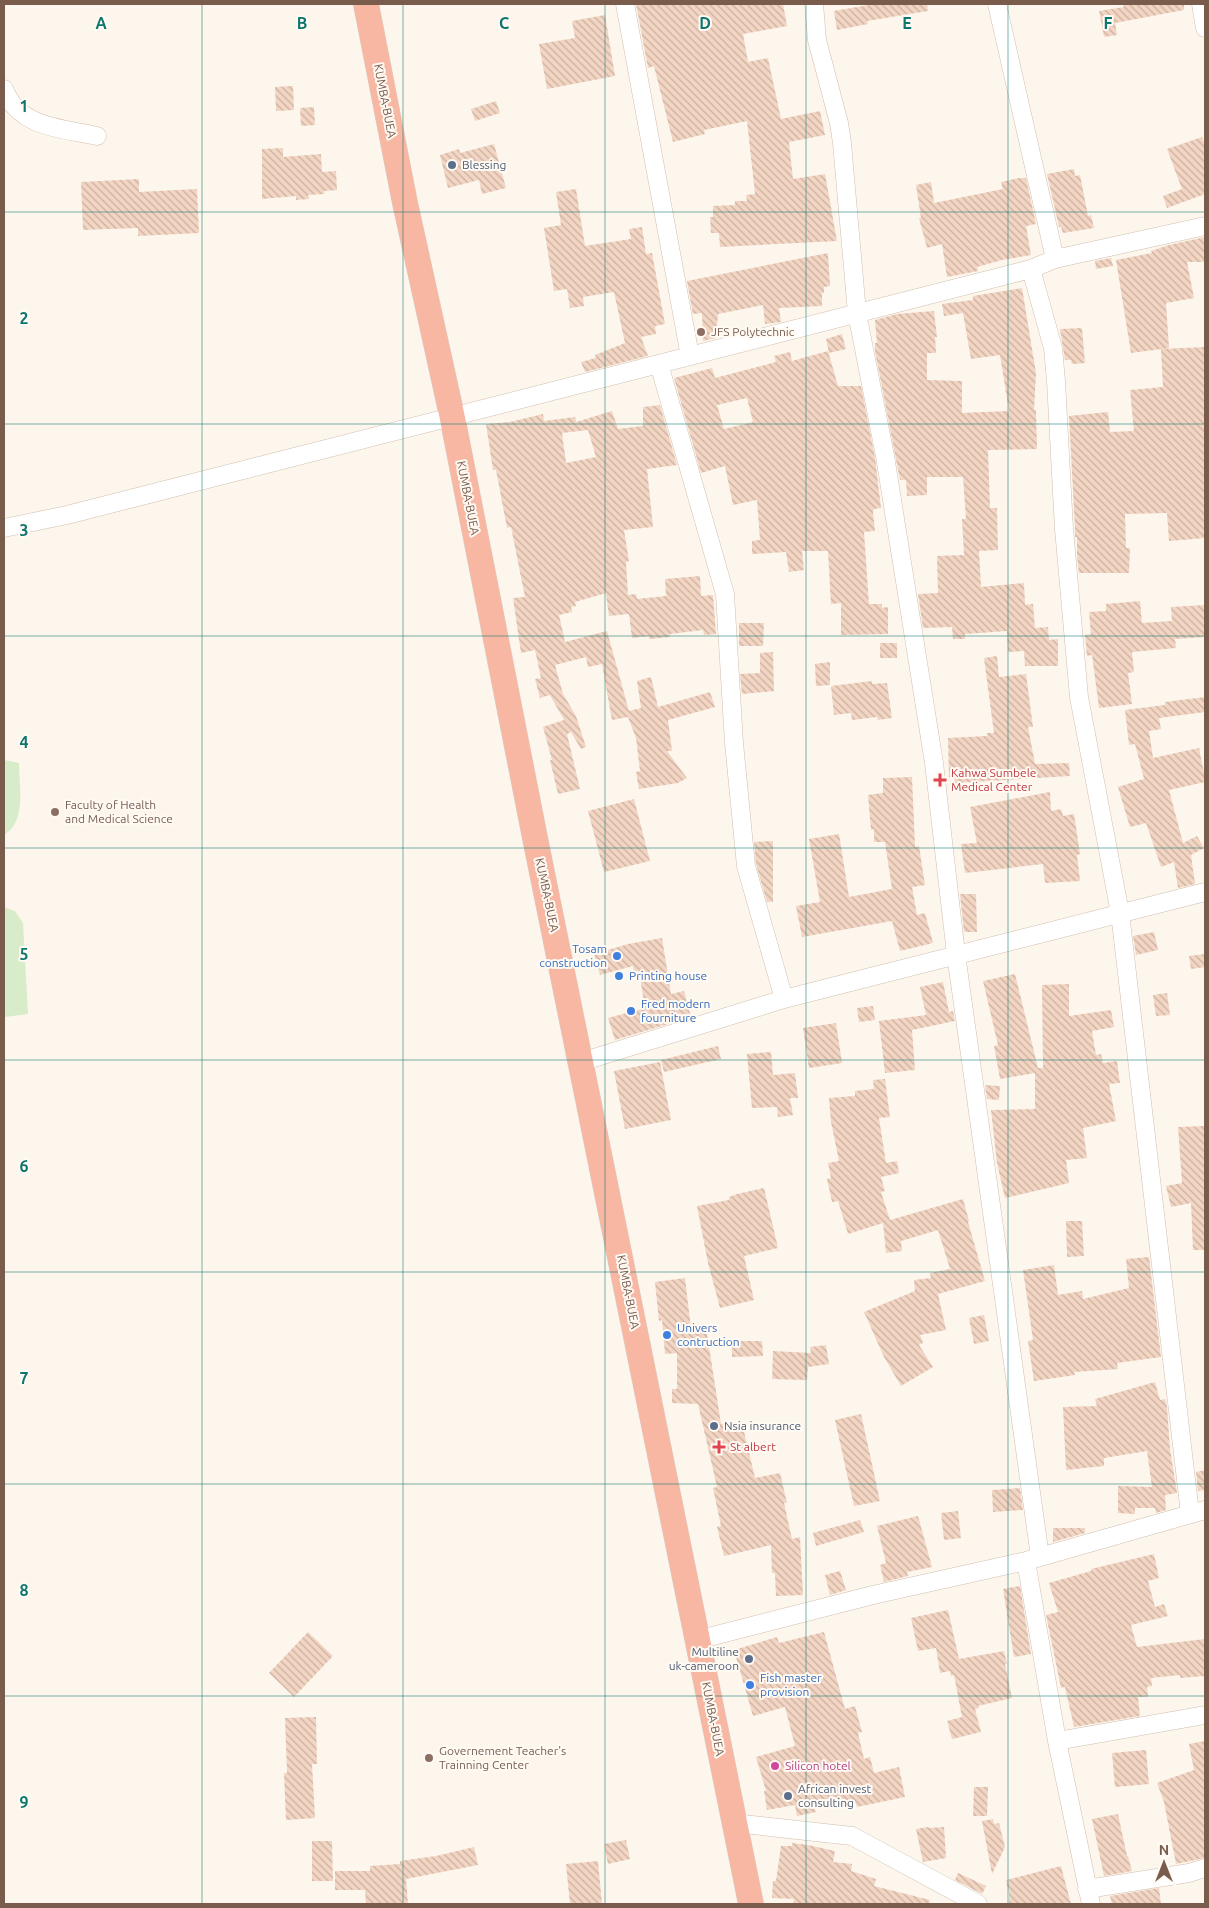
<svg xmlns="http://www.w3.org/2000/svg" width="1209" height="1908" viewBox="0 0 1209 1908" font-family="Ubuntu,sans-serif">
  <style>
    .green { fill: #d8ecc9 }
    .building { fill: url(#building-back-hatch); fill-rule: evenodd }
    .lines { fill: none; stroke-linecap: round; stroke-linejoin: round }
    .minor-casing { stroke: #d1beb0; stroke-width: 19 }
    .highway-casing { stroke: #dad1cd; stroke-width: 26 }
    .minor { stroke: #fff; stroke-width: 18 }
    .highway { stroke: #f7b7a3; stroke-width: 25 }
    .grid { fill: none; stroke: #0f766e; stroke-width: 1; stroke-opacity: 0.55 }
    .service-dot { fill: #5c6f8a; stroke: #fffaf3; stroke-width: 2 }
    .education-dot { fill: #8d6e63; stroke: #fffaf3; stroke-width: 2 }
    .health-dot { fill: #e0444e; stroke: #fffaf3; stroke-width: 2 }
    .shop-dot { fill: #3f7fe0; stroke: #fffaf3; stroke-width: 2 }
    .hotel-dot { fill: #d1479c; stroke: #fffaf3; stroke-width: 2 }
    .labels { text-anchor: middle; stroke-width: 4; stroke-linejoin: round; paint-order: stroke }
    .street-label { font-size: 12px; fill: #7a5c4d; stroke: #fffaf3 }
    .service-label { font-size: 12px; fill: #4e5e75; stroke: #fffaf3; text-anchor: start }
    .education-label { font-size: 12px; fill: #785e54; stroke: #fffaf3; text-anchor: start }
    .health-label { font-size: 12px; fill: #be3a42; stroke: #fffaf3; text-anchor: start }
    .shop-label { font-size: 12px; fill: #366cbe; stroke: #fffaf3; text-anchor: start }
    .hotel-label { font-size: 12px; fill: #b23c85; stroke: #fffaf3; text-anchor: start }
    .grid-label { font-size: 16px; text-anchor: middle; font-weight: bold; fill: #0f766e; stroke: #fffaf3; stroke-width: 4; stroke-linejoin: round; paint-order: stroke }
  </style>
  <defs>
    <pattern id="building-back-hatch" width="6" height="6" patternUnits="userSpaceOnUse" patternTransform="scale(1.25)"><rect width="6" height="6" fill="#f3d5c3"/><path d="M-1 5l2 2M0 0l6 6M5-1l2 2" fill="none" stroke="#cab0a1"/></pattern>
  </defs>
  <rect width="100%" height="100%" fill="#fdf6ec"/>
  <!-- green -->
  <path class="green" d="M4,760L19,763C19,787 27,821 4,835Z
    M4,907L15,911L23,923L28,1014L5,1017Z"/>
  <!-- building -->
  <path class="building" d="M636,4H783L787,26L743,34L748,62L768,58L781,119L820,111L825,135L789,142L793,179L825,174L837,241L720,247L719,233H711L710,217H713V206L735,205V201H747L746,195L755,194L747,121L704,130L705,134L673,142L654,66L648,68Z
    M875,4H927L928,11L867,21L868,24L837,30L834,11Z
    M1123,4H1184V10L1115,23L1117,35L1104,37L1099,11L1124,7Z
    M605,15L615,76L547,89L539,44L575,38L572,21Z
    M293,86L294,110L276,111L275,87Z
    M496,101L500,113L475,121L471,109Z
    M314,107L315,125L301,126L300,108Z
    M1202,137L1205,145V194L1167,208L1163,196L1182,189L1167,149Z
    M494,144L506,188L482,194L479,180L448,188L440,155L459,149L460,153Z
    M283,148V157L321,154L322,172L336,171L337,190L324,191V194L308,195L309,199L296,200V196L262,199V149Z
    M1074,169L1075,176L1080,175L1088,216L1091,215L1094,228L1063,233L1061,227H1059L1047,174Z
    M1019,178H1026L1036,224L1026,226L1031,255L1002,260L977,267L978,271L947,277L942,244L927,248L919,218H921L916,185L931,182L934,203L1003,189L1001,182Z
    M139,179V192L197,189L199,233L138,236V228L83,230L81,182Z
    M576,189L585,246L631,239L629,229L642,227L646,254L652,253L665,324L655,326L656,334L641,337L648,356L585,372L581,362L596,358L595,355L625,343L614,292L583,297L584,306L570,308L567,289L554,291L544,228L561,225L556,192Z
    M1205,237L1204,262H1187L1194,298L1166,303L1169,348L1131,353L1116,260L1152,253L1151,251L1169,245Z
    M828,253L830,286L824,287V293H822V306L779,308L781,322L765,324L763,305L718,314L716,338L703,341L702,313L693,314L687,281Z
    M1111,258L1113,266L1096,269L1095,261Z
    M1022,288L1036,373L1034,410H1036L1037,449L988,450L990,508H997L998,550L979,551L981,587L1024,583L1025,605L1033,604L1035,628L1048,627L1049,640L1058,639V666H1025L1024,651L1008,652L1007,631L965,634V639H953L952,627L923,628L918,594L938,593L937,556L964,555L962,519H966L963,477H927V495L907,496L906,480H900L875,351V343H877L875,320L897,314L934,311L937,337H935L936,353H927V380L962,381V413L1009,411L1000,355L971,359L963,313L944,316L942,304L973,300V296Z
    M1082,328L1085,363L1072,364L1071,360H1065L1060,329Z
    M842,334L846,349L829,353L826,339Z
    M1205,347V538L1169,541L1167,513L1125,514L1126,548H1130L1129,573H1079L1077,556V537H1075V528L1069,416L1108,412L1110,432L1134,431L1130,390L1163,387L1161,349Z
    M828,351L838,386H861L875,458L881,508L874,509L873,512L875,531L864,532L869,604H882V608L888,607V634L841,635V603L831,604L828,551H802L804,570L789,572L786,552L752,554V541L760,540L757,500L733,505L725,466L701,473L674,378L712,368L715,378L776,362L774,356L790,352L792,361ZM747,398L753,422L724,429L717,405Z
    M660,405L677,465L647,469L653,527L624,530L629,561L626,562L628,595L636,594L637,599L666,596L665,579L700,576L701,596L713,595L716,634L704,635L703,630L670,634V637L649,639V636L632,638L629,614L609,616L606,593L575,602L576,606L571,607L572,612L559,615L565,642L607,631L629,711L641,708L637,681L651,677L658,707L710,692L715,707L668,720L672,751H667L687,778L678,783L639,789L636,772L640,771L636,738L628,717L612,720L602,664L588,667L586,657L555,665L563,694L576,716L586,747L581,749L571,732L567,734L580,789L558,794L550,760H552L543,727L564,720L550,695L540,698L535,679L541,678L535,650L521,653L513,598L525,597L511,527L507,528L496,470H493L486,424L510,422L543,414L544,421L575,417L576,422L612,411L618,429L643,426V407ZM588,430L596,457L566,463L562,433Z
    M1140,601L1142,623L1172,621L1171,607L1205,605V637L1175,639L1176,648L1132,652L1134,672L1128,673L1132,704L1099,708L1092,655L1087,656L1085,635L1091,634L1089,612L1106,611V604Z
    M739,623H764L763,646H739Z
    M880,643H897V658H880Z
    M773,652L774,691L742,694L740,674L760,673V653Z
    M997,656L999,677L1026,674L1033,727H1028L1035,764L1069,763L1070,776L955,783L954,777H949L948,738L987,736V733H994L984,658Z
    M830,662V685L816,686L815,664Z
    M872,681V684L887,683L892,718L878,720L877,717L852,720L851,713L834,715L831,686Z
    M1205,697V712L1159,718L1161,729L1149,731L1153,758L1199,748L1205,778V782L1169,790L1183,843L1197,836L1204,848L1191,855L1195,884L1178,888L1174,862L1161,867L1146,823L1130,827L1118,787L1144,779L1135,744L1129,745L1125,710L1165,705V702Z
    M912,777L915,847L919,846L925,885L912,887L917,915L925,913L933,943L900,951L892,921L802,937L796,906L820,902L809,839L839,834L849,897L892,889L885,842H874V829L871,830L868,795L883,793V778Z
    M1050,792L1051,811L1061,809L1063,816L1074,814L1080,854L1077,855L1080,881L1045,883L1043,864L965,873L961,844L977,843L970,807Z
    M634,799L650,861L604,872L588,811Z
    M773,841V902H767L756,864L754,842Z
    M960,894H976L977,932H964Z
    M1154,932L1158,950L1136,955L1133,936Z
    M662,938L671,994L684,991L691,1017L615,1040L608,1018L645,1008L639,971L634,972L633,966L600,975L594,954L628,944Z
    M1205,954V967L1191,969L1189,956Z
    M1015,974L1038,1068H1043L1042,985L1069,984V1016L1111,1010L1114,1027L1092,1031L1096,1055L1101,1054L1103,1063L1117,1061L1120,1083L1109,1084L1116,1121L1083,1128L1087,1158L1066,1160L1069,1183L1005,1198L997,1163L991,1110L1035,1109V1073L1000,1079L994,1046L998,1045L983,981Z
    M943,982L949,1012L953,1011L955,1021L912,1030L915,1070L885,1073L879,1021L926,1015L920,987Z
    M1167,993L1170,1015L1156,1016L1153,995Z
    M873,1006L875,1020L859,1022L857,1008Z
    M836,1023L842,1063L809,1068L803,1028Z
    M718,1046L721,1059L664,1072L661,1060Z
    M771,1052L773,1075L795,1073L798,1098H790L793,1115L778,1117L777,1107L752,1108L747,1054Z
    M660,1062L671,1120L625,1129L614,1071Z
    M885,1079L890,1117L879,1118L886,1163L897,1161L899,1173L881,1177L885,1191L881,1192L890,1220L963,1199L969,1221L968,1222L985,1281L938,1294L946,1330L920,1335L923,1343L919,1345L933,1367L901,1386L884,1357L864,1312L915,1291L914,1280L931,1278L930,1273L950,1269L938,1230L901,1241L902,1251L886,1253L883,1223L848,1234L838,1201L832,1202L827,1179L831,1178L828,1163L839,1161L831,1122L829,1098L855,1096V1091L874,1089L873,1080Z
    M985,1085L1000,1086L999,1100L987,1099Z
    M1205,1126V1250H1193L1191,1203L1171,1207L1166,1186L1182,1183L1178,1127Z
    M764,1188L778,1248L744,1256L754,1300L720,1308L708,1263L697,1206L729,1200V1197L737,1194Z
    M1066,1221H1082L1084,1256L1067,1257Z
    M1149,1257L1161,1357L1117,1363L1118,1369L1074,1372L1075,1375L1034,1381L1028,1341L1033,1340L1023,1270L1054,1265L1058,1295L1082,1291L1083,1299L1129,1288L1126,1259Z
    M685,1278L691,1329L706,1327L721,1424L742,1423L755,1478L780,1473L787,1503H784L792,1539L800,1537L803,1595L776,1596L775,1573H772L771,1545L724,1556L717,1527L721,1526L713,1488L717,1487L698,1404L672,1403V1389H677V1353L665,1354L662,1320L659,1321L655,1282Z
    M984,1315L989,1341L974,1344L969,1318Z
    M732,1341H762L763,1356L732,1357Z
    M826,1345L829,1364L808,1367L807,1380L772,1379L773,1351L811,1353L810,1347Z
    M1155,1382L1160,1400L1165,1399L1167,1407L1170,1449L1177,1493L1165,1495L1166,1510L1156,1513L1155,1508H1135V1514L1118,1513V1486L1152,1487L1147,1451L1104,1458V1466L1066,1470L1063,1407L1097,1406L1095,1399Z
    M861,1414L880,1501L854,1506L835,1420Z
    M1205,1470V1490L1198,1491L1196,1472Z
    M1020,1488L1023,1510L993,1512L992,1490Z
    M958,1511L961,1538L944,1540L941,1513Z
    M918,1516L932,1567L907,1572L908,1576L884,1582L880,1565L886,1563L877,1526Z
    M860,1520L864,1532L816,1546L813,1533Z
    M1053,1528H1085V1533L1053,1542Z
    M1154,1554L1159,1578L1148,1581L1155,1607L1164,1604L1168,1616L1131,1625L1137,1647L1205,1639V1676L1180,1678V1675L1151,1678L1152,1686L1147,1687L1148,1697H1138L1140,1716L1074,1727L1065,1687L1061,1688L1046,1615L1058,1612L1049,1583L1091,1571V1569Z
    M840,1571L846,1590L830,1595L825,1575Z
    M1020,1586L1031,1654L1014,1657L1003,1589Z
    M948,1610L959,1659L1004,1651L1007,1664H1005L1012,1698L978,1706L979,1708L975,1709L981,1732L952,1739L947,1721L962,1717L954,1675L951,1676L950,1671L940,1673L936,1648L918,1651L911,1618Z
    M308,1632L333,1656L294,1697L269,1673Z
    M824,1632L845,1709L855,1706L862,1732L858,1733L864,1759L870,1757L874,1773L899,1767L905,1797L857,1807L855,1801L815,1809L816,1812L797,1816L795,1805L767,1810L764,1791H766L756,1757L795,1746L785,1707L753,1716L734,1650L777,1637L779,1643Z
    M316,1717L317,1764H312L315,1818L286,1820L284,1773H287L285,1718Z
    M1205,1741V1858L1176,1864L1164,1802L1157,1783L1194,1770L1189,1744Z
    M1146,1750L1149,1784L1115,1787L1112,1753Z
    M974,1787H988L987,1816H973Z
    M1118,1814L1127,1856H1128L1132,1871L1104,1876L1092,1819Z
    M993,1819L994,1824L999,1823L1005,1847L992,1874L982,1821Z
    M928,1827L929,1828L944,1827L946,1858L923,1862L916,1829Z
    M626,1840L630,1859L608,1864L604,1844Z
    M312,1841H332L333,1881H312Z
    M792,1843L808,1845L835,1851L833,1862L852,1864L851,1871L876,1879L874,1886L930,1900L929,1904H793L794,1899L772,1898L773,1881H776L781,1846H792Z
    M474,1847L478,1865L406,1879L408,1904H366L365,1890H335V1871H370V1866L400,1864V1861L436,1856Z
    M598,1861L602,1904H570L566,1864Z
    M1061,1866L1071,1904H1009V1893L1006,1880Z
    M958,1873L986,1886L982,1894L955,1880Z
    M1159,1888L1161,1904H1112L1110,1896Z"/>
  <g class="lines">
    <!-- minor casing -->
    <g class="minor-casing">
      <path id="minor" d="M625,4L690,356
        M814,4L817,40L839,123L842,143L857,313L885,456L934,763L956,954L1040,1557
        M997,4L1055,259
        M1201,4L1205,28
        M4,89C19,128 61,128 97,136
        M1031,269L1053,348L1056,381L1064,529L1079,697L1120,913L1190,1514
        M659,364L725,594L734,743L746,866L784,999
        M4,528L67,515L1031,269L1055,259L1205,226
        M581,1062L784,999L1205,892
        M1026,1561L1057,1741L1091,1904
        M697,1640L873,1595L1026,1561L1205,1510
        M1057,1741L1205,1715
        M734,1823L852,1836L978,1904
        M1087,1889L1189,1873L1205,1868"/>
    </g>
    <!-- highway casing -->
    <g class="highway-casing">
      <path id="highway" d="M366,4L405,203L452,416L535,838L751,1904"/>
    </g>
    <!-- minor -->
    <use href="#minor" class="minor"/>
    <!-- highway -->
    <use href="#highway" class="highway"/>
  </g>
  <!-- grid -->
  <path class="grid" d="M202,4V1904M403,4V1904M605,4V1904M806,4V1904M1008,4V1904M4,212H1205M4,424H1205M4,636H1205M4,848H1205M4,1060H1205M4,1272H1205M4,1484H1205M4,1696H1205"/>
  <!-- markers -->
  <g class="service-dot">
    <circle cx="452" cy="165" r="5"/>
    <circle cx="714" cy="1426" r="5"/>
    <circle cx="749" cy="1659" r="5"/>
    <circle cx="788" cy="1796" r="5"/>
  </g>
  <g class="education-dot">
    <circle cx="701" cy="332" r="5"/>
    <circle cx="55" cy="812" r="5"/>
    <circle cx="429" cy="1758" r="5"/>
  </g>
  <g class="health-dot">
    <path d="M937.5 772.5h5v5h5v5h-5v5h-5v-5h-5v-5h5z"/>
    <path d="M716.5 1439.5h5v5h5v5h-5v5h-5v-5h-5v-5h5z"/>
  </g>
  <g class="shop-dot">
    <circle cx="617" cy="956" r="5"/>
    <circle cx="619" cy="976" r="5"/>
    <circle cx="631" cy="1011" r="5"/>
    <circle cx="667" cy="1335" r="5"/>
    <circle cx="750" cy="1685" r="5"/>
  </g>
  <circle class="hotel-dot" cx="775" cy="1766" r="5"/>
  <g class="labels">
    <!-- street labels -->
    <g class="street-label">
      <text transform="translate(385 101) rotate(79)" y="4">KUMBA-BUEA</text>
      <text transform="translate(468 498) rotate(79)" y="4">KUMBA-BUEA</text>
      <text transform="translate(547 895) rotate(78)" y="4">KUMBA-BUEA</text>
      <text transform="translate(628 1292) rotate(79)" y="4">KUMBA-BUEA</text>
      <text transform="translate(713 1719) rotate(79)" y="4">KUMBA-BUEA</text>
    </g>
    <!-- service labels -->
    <g class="service-label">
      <text x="462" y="169">Blessing</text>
      <text x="724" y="1430">Nsia insurance</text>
      <text x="739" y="1656" text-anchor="end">Multiline<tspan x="739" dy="14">uk-cameroon</tspan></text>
      <text x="798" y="1793">African invest<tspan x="798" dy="14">consulting</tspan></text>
    </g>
    <!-- education labels -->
    <g class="education-label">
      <text x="711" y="336">JFS Polytechnic</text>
      <text x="65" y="809">Faculty of Health<tspan x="65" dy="14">and Medical Science</tspan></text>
      <text x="439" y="1755">Governement Teacher's<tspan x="439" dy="14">Trainning Center</tspan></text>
    </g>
    <!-- health labels -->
    <g class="health-label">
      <text x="951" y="777">Kahwa Sumbele<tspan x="951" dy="14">Medical Center</tspan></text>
      <text x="730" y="1451">St albert</text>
    </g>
    <!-- shop labels -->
    <g class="shop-label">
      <text x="607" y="953" text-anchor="end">Tosam<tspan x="607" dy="14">construction</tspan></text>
      <text x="629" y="980">Printing house</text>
      <text x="641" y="1008">Fred modern<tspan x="641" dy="14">fourniture</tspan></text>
      <text x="677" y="1332">Univers<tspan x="677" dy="14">contruction</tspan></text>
      <text x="760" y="1682">Fish master<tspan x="760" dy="14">provision</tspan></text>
    </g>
    <!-- hotel labels -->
    <g class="hotel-label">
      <text x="785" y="1770">Silicon hotel</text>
    </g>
  </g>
  <g class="grid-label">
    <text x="101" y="29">A</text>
    <text x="302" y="29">B</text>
    <text x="504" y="29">C</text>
    <text x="705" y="29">D</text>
    <text x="907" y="29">E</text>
    <text x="1108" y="29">F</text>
    <text x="24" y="112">1</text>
    <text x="24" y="324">2</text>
    <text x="24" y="536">3</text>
    <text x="24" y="748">4</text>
    <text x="24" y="960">5</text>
    <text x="24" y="1172">6</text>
    <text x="24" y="1384">7</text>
    <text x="24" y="1596">8</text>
    <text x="24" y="1808">9</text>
  </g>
  <!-- border -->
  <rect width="1209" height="1908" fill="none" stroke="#7a5c4d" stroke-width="10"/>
  <!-- north arrow -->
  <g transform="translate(1164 1863)" stroke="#fffaf3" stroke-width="4" paint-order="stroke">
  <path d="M0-4L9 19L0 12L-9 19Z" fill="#7a5c4d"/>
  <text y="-8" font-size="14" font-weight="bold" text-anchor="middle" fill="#7a5c4d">N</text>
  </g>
</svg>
